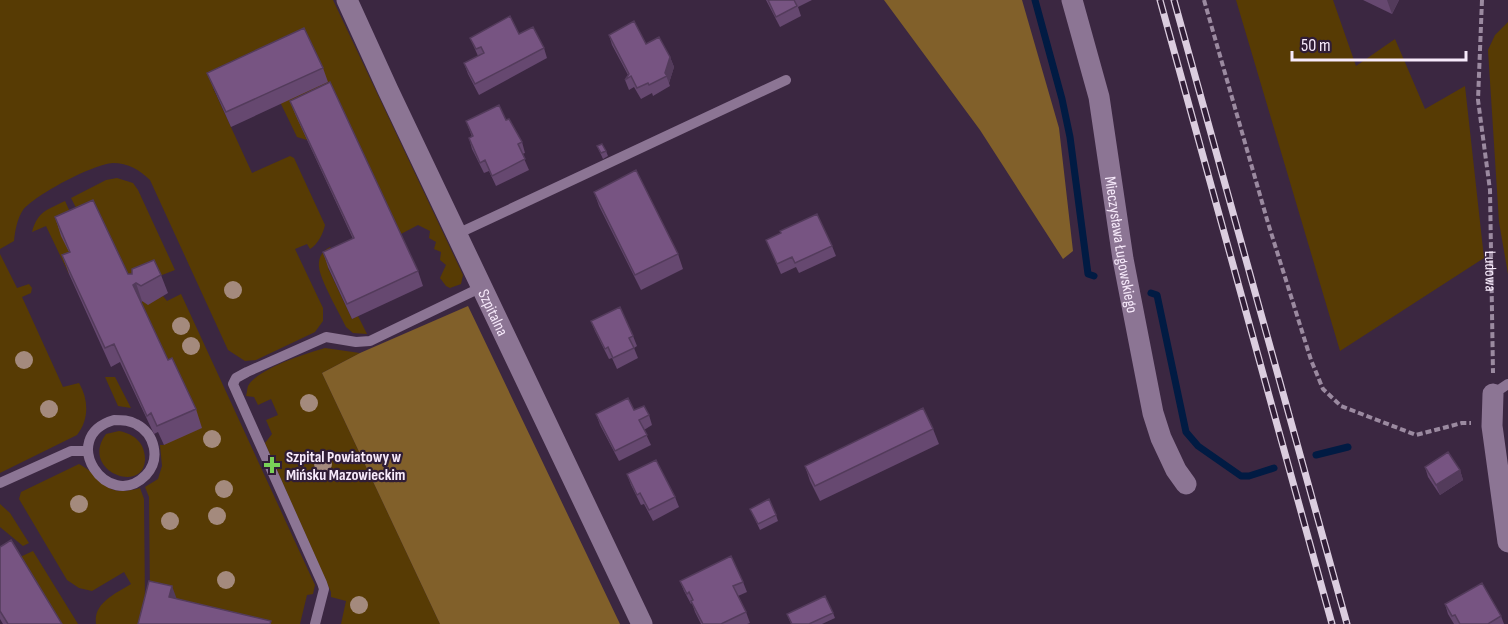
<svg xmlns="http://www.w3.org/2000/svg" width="1508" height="624" viewBox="0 0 1508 624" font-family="'Sofia Sans Condensed',sans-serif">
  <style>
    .green { fill: #573b04 }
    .forest { fill: #81602a }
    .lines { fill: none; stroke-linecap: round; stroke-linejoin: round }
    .stream { stroke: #011b43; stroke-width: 7 }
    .path { stroke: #9b8aa0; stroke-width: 4; stroke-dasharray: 6 3; stroke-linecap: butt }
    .lane { stroke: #8c7594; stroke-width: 10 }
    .street { stroke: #8c7594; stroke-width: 21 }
    .rail-casing { stroke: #dbcddf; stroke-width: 7 }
    .rail { stroke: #301d36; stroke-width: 4.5; stroke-dasharray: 14; stroke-linecap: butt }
    .tree { fill: #a48a7d }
    .wall { fill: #664870 }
    .shaded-wall { fill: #533b5b }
    .building { fill: #775482; stroke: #533b5b; stroke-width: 1.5 }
    .poi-dot { fill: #79d157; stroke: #301d36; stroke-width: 2 }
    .labels { text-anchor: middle; stroke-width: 4.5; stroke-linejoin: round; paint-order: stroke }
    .street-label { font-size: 16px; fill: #f7eafb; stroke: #301d36 }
    .poi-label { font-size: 16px; font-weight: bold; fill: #f7eafb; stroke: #301d36; text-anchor: start }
  </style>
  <rect width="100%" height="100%" fill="#3b2741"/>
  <!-- green -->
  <path class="green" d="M0,0H333L463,275L461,284L450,288L446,286L440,278L446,265L440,260L441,252L434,249L436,242L429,238L430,231L418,225L399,235L307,140L297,137L281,104L213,88L252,173L290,156L294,158L325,225C323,234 318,244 310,249L307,244L295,249L323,308V321L315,332L256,360L245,361L228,350L150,180C140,170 128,163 113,163C93,164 35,195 23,210C17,219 15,231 14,241L0,249Z
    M1236,0H1333L1356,66L1395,39L1425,109L1465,86L1484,258L1340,351Z
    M1508,22V274L1499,222L1488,50L1495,35Z
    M117,178L133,183L138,190L175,270L144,282L139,288L85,225L71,198L106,180Z
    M65,201L78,229L77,270L69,274L46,226L32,232C38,211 47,210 65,201Z
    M330,247L334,252L328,268L352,319L358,316L367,334L353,333L346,327C340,314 320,280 319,267C318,258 322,251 330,247Z
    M0,254L17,288L29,284L32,288L31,293L22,297L63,387L79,383C89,400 89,420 77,435L0,473Z
    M181,294L315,585L313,594L307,595L300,624H212L150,598L149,497L145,487L158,479L162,466L160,445H164L174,379L140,304L142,301L148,304L163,296L167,301Z
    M325,348L360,353L322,373L440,624H341L346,601L331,597V592L265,443L272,434L266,420L278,415L271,399L258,405L254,397L246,396C247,393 247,389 248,386C257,369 307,353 325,348Z
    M105,377H115L131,408L118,406Z
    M119,431C129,433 137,437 142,446C144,450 145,455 145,460C143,495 79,471 106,434Z
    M79,464C106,478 102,499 140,488L144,499L145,605L141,624H96C93,603 115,594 131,584L124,572L92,591L79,588L67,580L19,499L21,492Z
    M0,504L10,513L29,543L23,546L0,527Z
    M33,551L78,624H58L18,558Z"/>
  <!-- forest -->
  <path class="forest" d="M884,0H1022L1059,128L1073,251L1063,259L980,130Z
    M468,306L620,624H440L322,373L360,353Z"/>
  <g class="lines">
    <!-- stream -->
    <path class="stream" d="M1035,0L1062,99L1070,137L1088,274L1094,276
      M1151,293L1157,295L1186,432L1198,446L1241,476H1249L1274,468
      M1316,455L1348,447"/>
    <!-- path -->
    <g class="path">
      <path d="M1204,0L1268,223L1311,360L1323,389L1341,406L1416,435L1462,423H1471"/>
      <path id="s1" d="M1482,0L1478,100L1490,190L1493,373"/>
    </g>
    <!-- lane -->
    <path class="lane" d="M457,234L786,80
      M1493,394L1508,384
      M114,420C122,420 129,420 136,424C155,434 161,459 146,475C108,514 56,437 114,420Z
      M0,483L71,451H88
      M315,624L324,589L322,583L233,384L236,378L247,372L326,337L356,342L370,341L482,287"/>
    <!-- street -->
    <g class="street">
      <path id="s2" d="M347,0L388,90L642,624"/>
      <path id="s3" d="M1072,0L1099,97L1123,259L1153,413L1161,438L1176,470L1186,484"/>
      <path d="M1493,394L1492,426L1508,542"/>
    </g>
    <!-- rail casing -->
    <g class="rail-casing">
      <path id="rail" d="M1160,0L1332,624
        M1174,0L1347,624"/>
    </g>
    <!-- rail -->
    <use href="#rail" class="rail"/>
  </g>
  <!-- trees -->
  <g class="tree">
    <circle cx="233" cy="290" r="9"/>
    <circle cx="181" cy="326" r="9"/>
    <circle cx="191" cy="346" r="9"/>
    <circle cx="24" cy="360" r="9"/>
    <circle cx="309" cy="403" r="9"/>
    <circle cx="49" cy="409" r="9"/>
    <circle cx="212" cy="439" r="9"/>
    <circle cx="323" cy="464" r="9"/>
    <circle cx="224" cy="489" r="9"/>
    <circle cx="79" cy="504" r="9"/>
    <circle cx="217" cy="516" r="9"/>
    <circle cx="170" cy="521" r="9"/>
    <circle cx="226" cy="580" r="9"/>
    <circle cx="359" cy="605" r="9"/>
  </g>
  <!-- wall -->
  <path class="wall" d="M766,0H812L798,7L801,16L780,27Z
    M1363,0H1399L1392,14Z
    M519,34L544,48L547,58L479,95L468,74L464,63L478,56L470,38Z
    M609,35L646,44L670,57L674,67L669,83L670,86L653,96L652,93L641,99L634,87L629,90L625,80L628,75L612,45Z
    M323,68L328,82L231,127L213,87L207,73Z
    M290,101L418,271L423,286L352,319L328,267L323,252L353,239L296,116Z
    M506,120L522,142L525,153L522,154L529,170L496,186L489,171L484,173L472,149L469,138L472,137L466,121Z
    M597,146L606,151L608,156L603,159Z
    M594,192L678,254L683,269L641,290L599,206Z
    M55,217L128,274L161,275L168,293L148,305L142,301L141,303L168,360L196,409L202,428L164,445L158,432L154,434L120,362L111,367L69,274L62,255L69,252L61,236Z
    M766,240L832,246L836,256L799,273L796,267L781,274Z
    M591,321L633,336L637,346L634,348L638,358L617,369L612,358L609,359L595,331Z
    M634,410L649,415L652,425L644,430L651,445L619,461L600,425L596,414Z
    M933,429L939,444L820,501L810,481L805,466Z
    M1425,467L1460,470L1463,480L1440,495L1428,477Z
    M627,474L675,497L679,507L653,521L644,504L641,505L631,485Z
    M750,509L776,515L778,521L760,530Z
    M0,547L62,624H3L0,619Z
    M680,581L743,582L747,592L738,596L746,612L750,623L747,624H701L695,612L692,603L691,604L684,591Z
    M1445,604L1501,616L1504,624H1454L1448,614Z
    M833,613L835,618L822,624H791L787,614Z"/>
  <!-- shaded-wall -->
  <path class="shaded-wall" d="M1387,0H1399L1392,14Z
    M670,57L674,67L669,83L665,73Z
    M136,283L142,301L140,304L133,285Z
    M1460,470L1463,480L1440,495L1436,485Z
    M172,586L179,605L169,597Z"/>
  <!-- building -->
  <path class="building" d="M768,0H794L797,6L776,17Z
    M510,16L519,34L533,27L544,48L475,84L464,63L484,53L481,47L476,49L470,38Z
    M634,21L646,44L659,37L670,57L665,73L667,76L649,85L648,83L637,88L631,76L625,80L629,74L609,35Z
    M304,28L323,68L226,112L207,73Z
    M330,82L418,271L347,304L323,252L354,238L290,101Z
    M499,105L506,120L509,119L522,142L518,144L525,159L492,176L485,160L480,163L469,138L473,136L466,121Z
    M602,144L606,151L601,153L597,146Z
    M636,170L678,254L635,275L594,192Z
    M93,200L128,274H132V269L154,260L161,275L141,286L136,283L133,285L168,360L172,358L196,409L157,426L151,413L147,416L114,344L105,348L62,255L70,252L55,217Z
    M817,214L832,246L795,263L792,257L777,264L766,240L781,233L780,231Z
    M620,307L633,336L629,338L634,348L613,358L608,347L605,349L591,321Z
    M628,398L634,410L644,406L649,415L639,420L647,435L615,451L596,414Z
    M923,408L933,429L815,486L805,466Z
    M1448,452L1460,470L1436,485L1425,467Z
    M656,460L675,497L649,510L640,493L637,495L627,474Z
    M769,499L776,515L758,524L750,509Z
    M11,540L62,624H8L0,611V547Z
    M731,556L743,582L733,586L746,612L721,624H703L691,601L693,600L689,592L687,594L680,581Z
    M149,581L172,586L169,597L271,621L270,624H138Z
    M1482,583L1501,616L1488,624H1460L1455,615L1452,616L1445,604Z
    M825,596L833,613L809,624H792L787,614Z"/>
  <!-- markers -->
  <path class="poi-dot" d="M269 456h6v6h6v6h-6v6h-6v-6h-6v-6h6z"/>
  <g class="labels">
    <!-- street labels -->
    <g class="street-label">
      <text dy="6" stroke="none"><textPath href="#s3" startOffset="250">Mieczysława Ługowskiego</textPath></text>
      <text dy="6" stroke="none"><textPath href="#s1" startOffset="272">Ludowa</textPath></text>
      <text dy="6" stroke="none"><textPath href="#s2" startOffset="345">Szpitalna</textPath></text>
    </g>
    <!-- poi labels -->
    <g class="poi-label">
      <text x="286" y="462">Szpital Powiatowy w<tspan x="286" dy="18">Mińsku Mazowieckim</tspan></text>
    </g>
  </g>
  <!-- scale -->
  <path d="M1292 51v9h174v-9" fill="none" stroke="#f7eafb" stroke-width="3"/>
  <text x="1301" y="51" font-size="18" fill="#f7eafb" stroke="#301d36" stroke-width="4.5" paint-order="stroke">50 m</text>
</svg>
